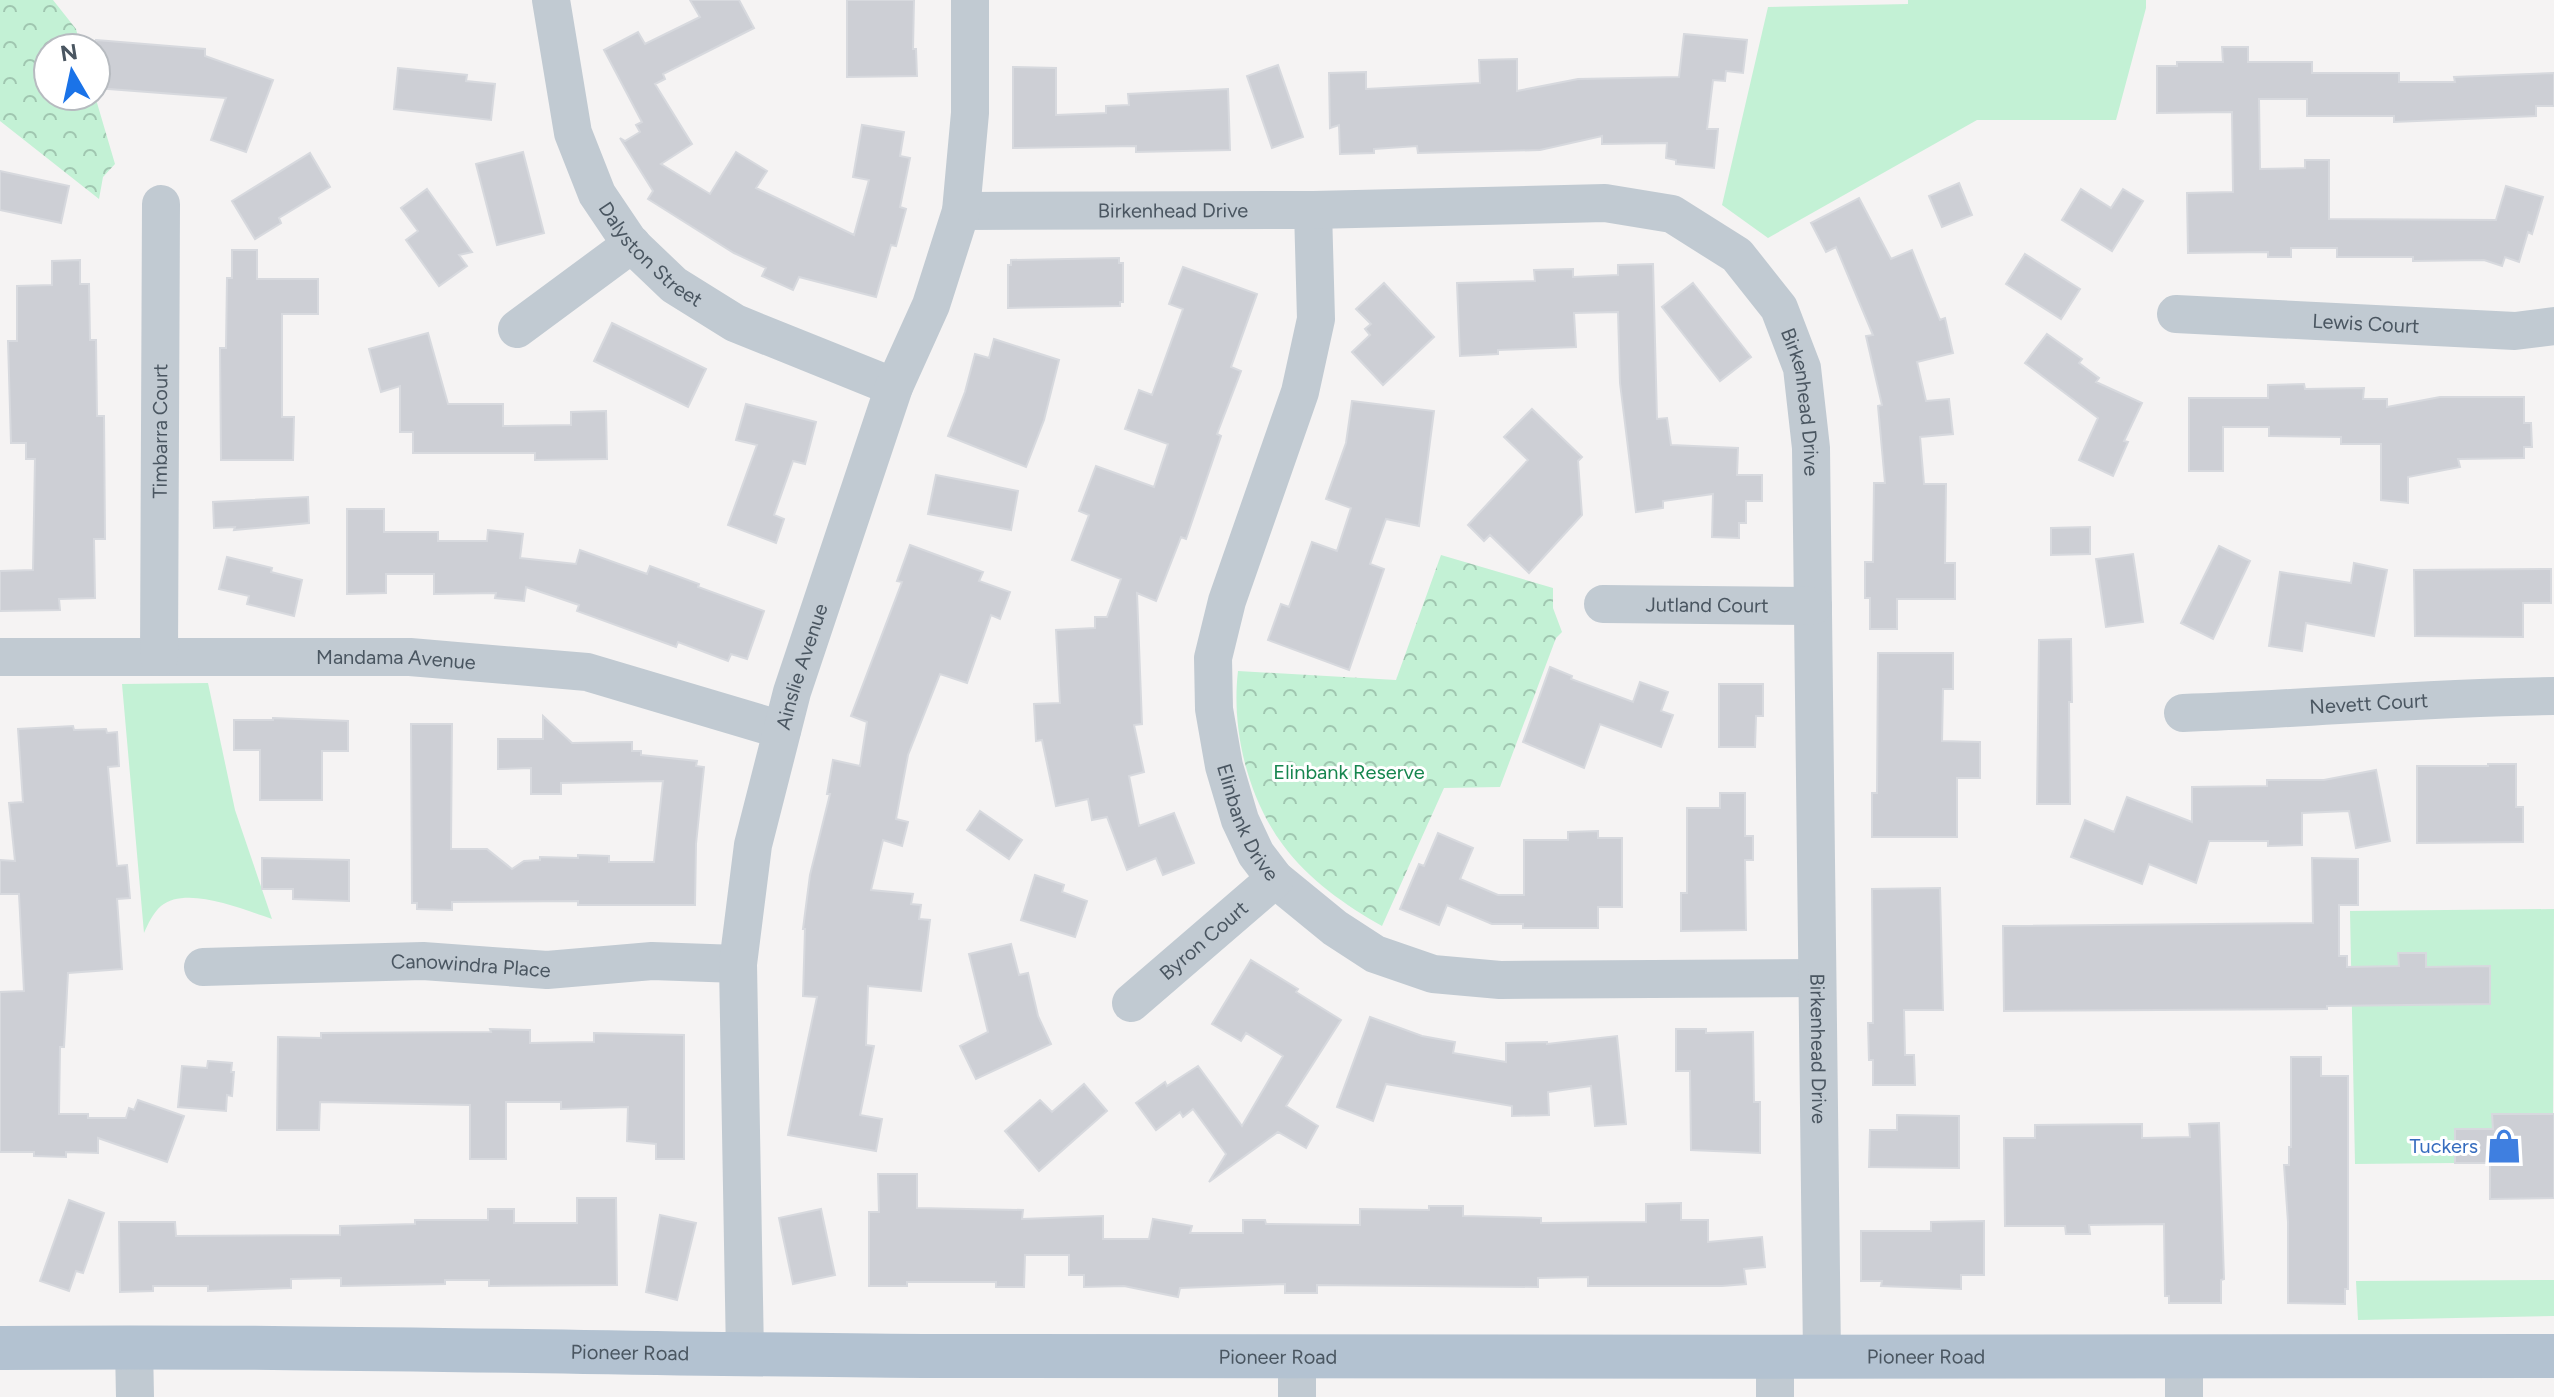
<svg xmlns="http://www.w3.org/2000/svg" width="2554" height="1397" viewBox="0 0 2554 1397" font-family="Figtree,sans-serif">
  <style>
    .grass { fill: #c3f1d5 }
    .park { fill: url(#park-crowns) }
    .building { fill: #cdcfd5; stroke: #d7d9de; stroke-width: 2 }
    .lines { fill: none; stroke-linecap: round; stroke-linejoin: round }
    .minor { stroke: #c1cad2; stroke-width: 38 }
    .major { stroke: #b3c2d1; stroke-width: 44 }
    .labels { text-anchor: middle; stroke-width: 6; stroke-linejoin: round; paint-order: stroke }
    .street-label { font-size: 20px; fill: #4a5661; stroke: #fff }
    .park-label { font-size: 20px; fill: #17864f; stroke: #fff }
    .shop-label { font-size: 20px; fill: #366cbe; stroke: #fff; text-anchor: end }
  </style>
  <defs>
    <pattern id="park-crowns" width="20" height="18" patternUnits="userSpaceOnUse" patternTransform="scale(2)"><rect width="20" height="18" fill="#c3f1d5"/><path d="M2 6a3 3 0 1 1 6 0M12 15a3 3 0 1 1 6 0" fill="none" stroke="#a0c6b0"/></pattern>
  </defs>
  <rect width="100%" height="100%" fill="#f5f3f3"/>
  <!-- grass -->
  <path class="grass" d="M1908,0H2146V8L2116,120H1977L1768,238L1722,205L1768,7L1908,4Z
    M208,683L235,810L272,919C244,910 187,885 161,906C153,913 148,924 144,933L122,684Z
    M2554,909L2553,1114H2493V1129H2455V1163L2355,1164L2350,911Z
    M2554,1280V1316L2358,1320L2356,1281Z"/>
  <!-- park -->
  <path class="park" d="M0,0H53L76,29L81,48H48V96H95L115,164L103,177L99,199L0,121Z
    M1441,555L1553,588V608L1562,632L1556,638L1500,787L1444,788L1382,926C1345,905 1309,880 1283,845C1248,798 1231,730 1238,671L1396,680Z"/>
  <!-- building -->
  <path class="building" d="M690,0H739L754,28L663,74L665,79L655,84L692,144L661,164L710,194L736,152L767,171L756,188L854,235L869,180L853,177L862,125L904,132L900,156L910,158L900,207L906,209L896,246L891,245L876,297L799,277L793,290L762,276L766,268L734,253L648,199L653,191L620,138L625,141L640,132L636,125L642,122L604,50L638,32L645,44L700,17Z
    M847,0H914L913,49H916L917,76L847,77Z
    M1684,34L1747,40L1743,73L1726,71L1725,81L1713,80L1707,129H1718L1714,168L1676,164V160L1666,158L1667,143L1602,144V136L1540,150L1418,153L1417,146L1374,149V153L1340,154L1339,125L1330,128L1329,73L1366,72V89L1480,83L1479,60L1517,59V91L1578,79L1679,77Z
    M96,40L205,49V56L273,80L246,152L211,140L226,98L96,88Z
    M2222,47H2248V62H2312V73H2399V82H2455L2454,77L2554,73V106H2536V116L2394,122V116H2307V99H2259L2260,169L2305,168V160H2329V219L2496,220L2506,186L2543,197L2532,234L2528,232L2519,262L2505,257L2502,266L2484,260L2413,261V257H2337V248H2291V257H2268V252L2188,253L2187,193L2233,192L2232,112L2157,113V66H2177V62H2223Z
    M1278,65L1303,137L1272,148L1247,76Z
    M1013,67L1056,68V115L1106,113V106L1129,105L1128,94L1228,89L1230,150L1136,152V146L1013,148Z
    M398,68L467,75L466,81L495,84L491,120L394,109Z
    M523,152L544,233L497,245L476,164Z
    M310,153L330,187L279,218L281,223L255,239L232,201Z
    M0,171L69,186L61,223L0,210Z
    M1959,183L1972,215L1942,227L1929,196Z
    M427,189L472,252L459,255L467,266L439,286L406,240L418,231L401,208Z
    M2081,189L2111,208L2123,189L2143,201L2112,251L2062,220Z
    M1859,198L1891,259L1912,250L1940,320L1945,318L1953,353L1917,362L1926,401L1949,399L1953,434L1920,437L1924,484H1946L1945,563H1955V599H1897V629H1870V598H1865V562H1873L1874,483H1885L1878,406L1882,405L1866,336L1873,335L1836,247L1826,252L1811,223Z
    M232,250H257V279H318V314H282V417H294L293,460H221L220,348H226L227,278H232Z
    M2025,254L2080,289L2061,319L2006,284Z
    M1119,258V263H1123V302H1120V306L1008,308V265H1011V260Z
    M80,260V284H89L90,340H96L97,416H104L105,539H94L95,598L59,599L60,610L0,611V571L33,570L35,459H26V443H11L8,341H17V286L52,285V261Z
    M1653,264L1657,419L1667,418L1671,445L1738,448L1737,475H1762V501H1746V523H1739V538L1712,537L1713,494L1663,501V508L1636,512L1620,383L1618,312L1574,313L1576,347L1498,350V354L1460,356L1457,283L1535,281L1534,270L1573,269V277L1618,275V265Z
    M1183,267L1257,294L1231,367L1241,371L1217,434L1221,436L1186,539L1181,537L1156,601L1137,593L1142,724L1134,725L1144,772L1129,776L1139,826L1174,813L1194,863L1163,875L1156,858L1127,870L1107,817L1092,820L1088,799L1056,806L1042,740L1036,741L1034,704L1060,703L1056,630L1095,628V617H1107L1121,579L1072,560L1089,515L1079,511L1096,466L1154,487L1168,444L1125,429L1139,390L1152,395L1183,309L1169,304Z
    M1384,283L1434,337L1383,385L1352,352L1370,335L1365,329L1371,324L1356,309Z
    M1693,283L1751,357L1720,381L1662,307Z
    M612,323L706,369L688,407L594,361Z
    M428,333L448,404H503V426L571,425V412L606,411L607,459L535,460V453H413V432H400V386L381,392L369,349Z
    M2047,334L2082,359L2079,363L2099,378L2096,382L2142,403L2124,441L2128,442L2113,476L2079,460L2098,418L2025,363Z
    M994,339L1059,360L1044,420L1026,467L948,436L965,392L975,354L989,358Z
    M2304,384L2305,389L2364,388L2363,399H2387V407L2440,397H2524V423H2531L2532,447H2524V458L2458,459L2460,467L2408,477V503L2381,500V444H2341V437L2269,436V427H2223V471H2189V398H2268V385Z
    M1352,401L1434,411L1419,526L1386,519L1370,564L1384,569L1349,670L1268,640L1281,604L1289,607L1312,542L1337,551L1351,508L1326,499L1346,443Z
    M746,404L816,422L805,464L793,461L774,515L784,519L776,543L728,525L757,445L736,440Z
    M1532,409L1582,457L1578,461L1582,515L1529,573L1490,535L1484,541L1468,525L1528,460L1504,437Z
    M936,475L1018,491L1011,530L928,514Z
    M308,497L309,523L234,530L235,527L214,528L213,502Z
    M347,509H384V532H438V541H487L488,530L523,534L520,558L576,564L580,550L647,574L650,566L699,584L698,587L764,611L747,659L731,654L728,661L678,642L676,647L577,611L579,605L526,587L524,601L495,598L496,593L434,594V574H386V593L347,594Z
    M2090,527V554L2051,555V528Z
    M910,545L983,572L979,581L1010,592L1000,619L991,615L967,683L940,674L908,755L896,819L908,822L902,846L883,840L871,890L913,894L911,904L921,905L919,919L930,920L921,991L868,986L866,1045L874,1046L860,1115L882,1119L876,1151L788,1135L817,997L803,996L805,929H803L810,875L830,794H827L833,760L860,766L867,722L851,716L902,582L897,581Z
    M2219,546L2250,561L2213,639L2181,623Z
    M2133,554L2143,622L2106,627L2096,559Z
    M227,557L272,568L271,572L302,580L294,616L247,604L249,596L219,589Z
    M2354,563L2387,570L2374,636L2306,623L2302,651L2269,646L2280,572L2351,583Z
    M2551,569V603H2523V637L2415,636L2414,570Z
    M2071,639L2072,702H2069L2070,804H2037L2039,640Z
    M1878,653H1953V689H1943L1942,741L1980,742V778H1957V837H1872V793H1877Z
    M1550,667L1572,676L1571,679L1633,702L1640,682L1668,692L1661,711L1673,715L1661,747L1600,724L1584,768L1523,742Z
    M1719,684H1763V716H1756L1755,747H1719Z
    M543,716L572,743L632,742V751H641V755L697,761L696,766L704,767L696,844L695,905H578V901L452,902V910L417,909V903H412L411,724H452L451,849H487L512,869L524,861L540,860V857L578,858V855L609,856V862H654L663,781L561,783V794H531V768L498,769V739H543Z
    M273,718L348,721V751H322V800H260V750H234V720H273Z
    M73,726L74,730L106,729L107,733L117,732L119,766L108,767L117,866L127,865L130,898L117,899L122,969L68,973L64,1047H60L59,1114H88V1118H126L129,1108L134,1110L138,1100L184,1116L167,1162L98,1138V1153L66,1152V1157L34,1156V1152H0V992L24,991L19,894H0V860L15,861L9,803L23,802L18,729Z
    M2488,764H2516V807H2523V842L2417,843V766H2488Z
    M2376,770L2390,841L2356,848L2349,811L2302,813V845L2268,846V841H2209L2196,883L2149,864L2142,884L2071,857L2085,820L2114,832L2127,797L2192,822V787L2267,786V780H2324Z
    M1720,793H1745V836H1753V860H1745L1746,930L1681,931V893H1687V808H1720Z
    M980,811L1022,840L1009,859L967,830Z
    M1598,831V838H1622V907H1598V928H1523V924H1492L1447,905L1439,925L1400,909L1419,864L1424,866L1438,833L1473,848L1460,879L1498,895H1524V840H1568V832Z
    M262,858L349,860V901L293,899V889H262Z
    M2312,858L2358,859V905H2339V956H2347V967L2399,966L2398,953H2426V967L2490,966V1004L2327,1006V1009L2004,1011L2003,926L2313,923Z
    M1035,875L1064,885L1062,892L1087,901L1075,937L1021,920Z
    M1940,888L1943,1010H1904L1905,1055H1914L1915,1085H1873V1060H1869L1868,1023H1873L1872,889Z
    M1011,944L1019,975L1028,973L1038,1016L1051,1044L976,1079L960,1046L988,1032L969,954Z
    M1251,960L1298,989L1296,992L1341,1020L1286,1106L1318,1126L1306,1148L1278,1132L1209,1182L1226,1154L1193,1109L1183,1117L1180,1112L1156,1130L1136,1103L1165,1082L1167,1086L1198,1066L1242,1126L1283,1056L1246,1033L1241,1041L1212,1024Z
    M1370,1017L1422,1036L1455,1042L1453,1053L1506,1062V1043L1547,1042V1044L1617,1036L1626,1124L1595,1126L1591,1086L1548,1092L1549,1115L1512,1116V1106L1386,1084L1373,1121L1337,1107Z
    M490,1029L530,1030V1043L594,1042V1033L684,1035V1159H656V1144L627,1141L628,1107L561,1109V1102H506V1159H470V1105L320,1102L319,1130H277L278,1037L321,1038V1033L491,1032Z
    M1676,1029H1706V1033L1753,1032L1754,1102H1760V1153L1691,1150L1690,1071H1676Z
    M2291,1057H2321V1076H2348V1289H2345V1304L2288,1303V1222L2284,1165H2289V1147H2291Z
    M208,1061L232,1063L231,1072H234L232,1096L227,1095L226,1111L178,1107L182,1066L207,1068Z
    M1084,1084L1107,1111L1039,1171L1005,1131L1040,1100L1052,1112Z
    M2492,1114H2554V1198L2490,1199V1163H2455V1129H2493Z
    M1897,1115L1959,1116V1168L1869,1167L1870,1130H1897Z
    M2219,1123L2224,1279L2221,1280V1303H2169V1296H2165L2164,1224L2089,1225L2090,1234H2066L2065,1226H2005L2004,1138H2035V1125L2142,1124V1138L2190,1137L2189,1124Z
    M878,1174H917V1208L1023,1210L1022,1219L1103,1216V1239H1149L1153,1219L1192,1226L1190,1233H1243V1220H1265L1266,1224L1360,1225V1209L1429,1210V1206H1463V1216L1541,1218V1223L1646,1222V1204L1681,1203V1220H1708V1242L1762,1237L1765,1267L1744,1269L1746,1284L1722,1286H1588V1277L1538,1278V1287L1317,1285V1293H1285V1284L1180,1288L1178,1297L1124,1286L1084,1287V1275H1069V1255H1025L1024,1287H996V1282H907V1286H869V1212H879Z
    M577,1198H616L617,1285L489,1286V1280H445V1284L341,1286V1278L291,1279V1288L208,1291V1286H153V1291L120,1292L119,1222H175L176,1236L340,1235V1226L415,1224V1220H488V1209H514V1223H577Z
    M69,1200L104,1213L83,1273L76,1271L69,1291L40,1281Z
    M821,1209L835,1275L793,1284L779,1218Z
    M660,1215L696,1223L677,1300L646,1292Z
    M1984,1221V1275H1961V1289L1881,1286L1882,1281H1861V1231H1931V1222Z"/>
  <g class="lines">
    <!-- minor -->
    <g class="minor">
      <path id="s1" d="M551,0L573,133L597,194L630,243L674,285L735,323L894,387"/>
      <path id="s2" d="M1313,210L1316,319L1300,392L1227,601L1213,658L1214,709L1224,766L1240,820L1256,854L1275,879L1335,928L1375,954L1433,974L1500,980L1816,978"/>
      <path id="s3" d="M961,211L1313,210L1605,203L1672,214L1737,255L1779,308L1802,368L1811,448L1822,1356"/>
      <path id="s4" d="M2176,314L2515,331L2554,326"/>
      <path d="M517,329L632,244"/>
      <path id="s5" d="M1603,604L1813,606"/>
      <path id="s6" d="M0,657H410L587,672L782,730"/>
      <path id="s7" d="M159,657L161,204"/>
      <path id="s8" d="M2183,713C2307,709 2430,697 2554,696"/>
      <path id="s9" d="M203,967L423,961L547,970L652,961L738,964"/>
      <path id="s10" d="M1131,1003L1275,879"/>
      <path d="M134,1347L135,1397"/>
      <path id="s11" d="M745,1355L738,964L753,845L792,692L894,387L931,305L961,211L970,113V0"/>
      <path d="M2184,1356V1397"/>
      <path d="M1297,1358V1397"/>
      <path d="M1775,1397V1357"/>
    </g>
    <!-- major -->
    <path class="major" id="s12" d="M0,1348C308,1345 616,1354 924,1356C1467,1358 2011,1356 2554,1356"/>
  </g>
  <!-- icons -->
  <defs>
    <g id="shop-bare" transform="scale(2.76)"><path d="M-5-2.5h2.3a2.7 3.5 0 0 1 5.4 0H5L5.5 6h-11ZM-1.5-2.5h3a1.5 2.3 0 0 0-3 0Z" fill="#3f7fe0" stroke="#fff" stroke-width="2.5" paint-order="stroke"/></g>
  </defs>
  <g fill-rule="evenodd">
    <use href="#shop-bare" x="2504" y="1146"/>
  </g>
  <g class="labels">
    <!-- street labels -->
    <g class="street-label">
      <text dy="7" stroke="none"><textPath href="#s3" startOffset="212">Birkenhead Drive</textPath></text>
      <text dy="7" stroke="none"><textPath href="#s1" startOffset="282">Dalyston Street</textPath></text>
      <text dy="7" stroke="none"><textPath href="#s4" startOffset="190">Lewis Court</textPath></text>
      <text dy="7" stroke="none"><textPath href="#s3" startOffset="954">Birkenhead Drive</textPath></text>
      <text dy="7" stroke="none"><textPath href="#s7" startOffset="226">Timbarra Court</textPath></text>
      <text dy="7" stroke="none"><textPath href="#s5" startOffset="104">Jutland Court</textPath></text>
      <text dy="7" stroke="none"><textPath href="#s6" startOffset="396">Mandama Avenue</textPath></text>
      <text dy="7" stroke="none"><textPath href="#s11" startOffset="696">Ainslie Avenue</textPath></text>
      <text dy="7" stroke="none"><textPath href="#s8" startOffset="186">Nevett Court</textPath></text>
      <text dy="7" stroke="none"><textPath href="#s2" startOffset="634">Elinbank Drive</textPath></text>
      <text dy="7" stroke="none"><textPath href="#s10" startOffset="96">Byron Court</textPath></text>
      <text dy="7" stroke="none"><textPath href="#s9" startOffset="268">Canowindra Place</textPath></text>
      <text dy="7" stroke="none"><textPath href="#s3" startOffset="1602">Birkenhead Drive</textPath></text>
      <text dy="7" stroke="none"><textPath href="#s12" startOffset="630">Pioneer Road</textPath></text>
      <text dy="7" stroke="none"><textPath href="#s12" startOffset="1278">Pioneer Road</textPath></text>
      <text dy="7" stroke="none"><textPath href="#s12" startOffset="1926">Pioneer Road</textPath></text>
    </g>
    <!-- park labels -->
    <g class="park-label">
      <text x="1349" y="779">Elinbank Reserve</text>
    </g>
    <!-- shop labels -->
    <g class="shop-label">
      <text x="2478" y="1153">Tuckers</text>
    </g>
  </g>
  <!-- north arrow -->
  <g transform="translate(72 72) rotate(351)"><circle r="38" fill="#ffffff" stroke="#b7bbc0" stroke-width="2"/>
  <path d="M0-6L14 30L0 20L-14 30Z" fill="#1a73e8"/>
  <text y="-12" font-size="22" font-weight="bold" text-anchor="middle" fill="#4a5661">N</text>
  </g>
</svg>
